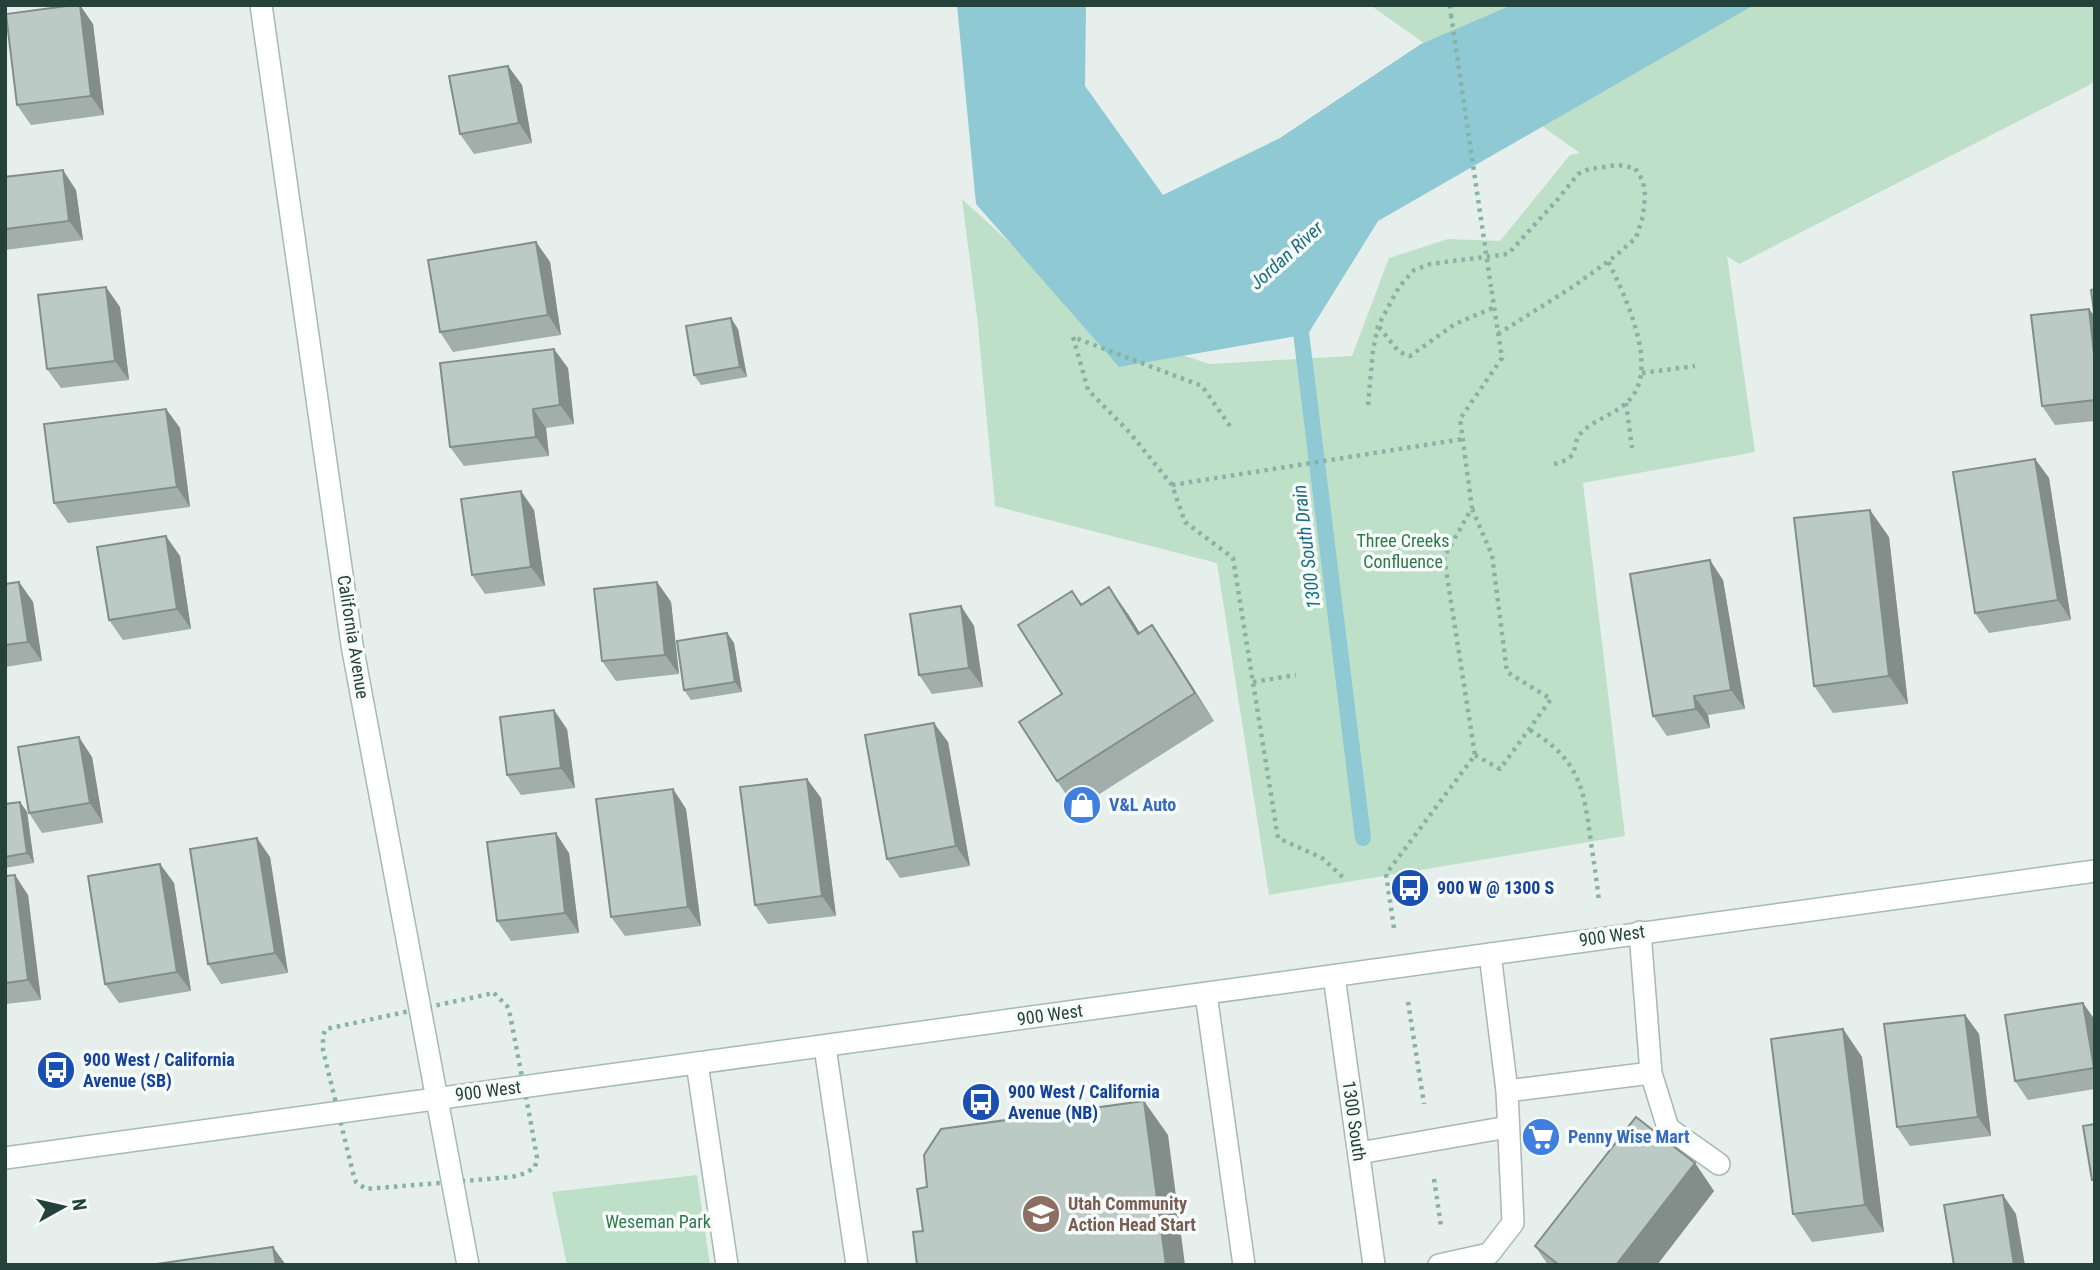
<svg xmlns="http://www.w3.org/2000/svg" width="2100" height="1270" viewBox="0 0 2100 1270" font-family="'Roboto Condensed',sans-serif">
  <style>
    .green { fill: #bfe0c8 }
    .water { fill: #8ec9d4 }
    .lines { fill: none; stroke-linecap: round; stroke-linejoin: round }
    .stream { stroke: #8ec9d4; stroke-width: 16 }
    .lane-casing { stroke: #a8b8b2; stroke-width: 24 }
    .street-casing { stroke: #a8b8b2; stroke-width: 24 }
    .secondary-casing { stroke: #a4bbb3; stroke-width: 24 }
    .path { stroke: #86b3a5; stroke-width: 4.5; stroke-dasharray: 3.5 5; stroke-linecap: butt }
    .lane { stroke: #fff; stroke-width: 21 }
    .street { stroke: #fff; stroke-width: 21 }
    .secondary { stroke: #fff; stroke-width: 21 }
    .path-bridge { stroke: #86b3a5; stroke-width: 4.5; stroke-dasharray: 3.5 5; stroke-linecap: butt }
    .wall { fill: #a1aea9 }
    .shaded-wall { fill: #838d89 }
    .building { fill: #bbcac4; stroke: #838d89; stroke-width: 2 }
    .labels { text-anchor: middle; stroke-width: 7; stroke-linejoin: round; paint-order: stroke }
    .park-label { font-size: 18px; fill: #2d7a4b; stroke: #f7fbf9 }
    .street-label { font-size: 18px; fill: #24423a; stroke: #f7fbf9 }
    .shop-label { font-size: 18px; font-weight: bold; fill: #366cbe; stroke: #f7fbf9; text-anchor: start }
    .transit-label { font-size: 18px; font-weight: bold; fill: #164399; stroke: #f7fbf9; text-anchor: start }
    .education-label { font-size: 18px; font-weight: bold; fill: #785e54; stroke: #f7fbf9; text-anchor: start }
    .water-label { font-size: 19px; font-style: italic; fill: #1c6f80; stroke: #f7fbf9 }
  </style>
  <rect width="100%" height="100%" fill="#e6efeb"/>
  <!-- green -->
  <path class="green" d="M1370,5H2095V82L1739,264L1727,256L1755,452L1583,483L1625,836L1269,895L1217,563L995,506L977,316L962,199L1104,329L1209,364L1352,356L1389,258L1448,239L1500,241L1570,155L1580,153Z
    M697,1175L710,1265H567L552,1192Z"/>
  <!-- water -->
  <path class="water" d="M957,5H1086L1085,86L1163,195L1280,138L1421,44L1512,5H1754L1378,221L1308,334L1119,367L976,204Z"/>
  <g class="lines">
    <!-- stream -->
    <path class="stream" d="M1299,316L1363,838"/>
    <!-- lane casing -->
    <g class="lane-casing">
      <path id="lane" d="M1490,954L1507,1091L1651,1073L1640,932
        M1206,994L1244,1265
        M825,1047L857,1265
        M697,1063L727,1265
        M1651,1073L1668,1128L1719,1164
        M1359,1153L1508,1127
        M1439,1265L1489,1254L1513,1223L1507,1091"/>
    </g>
    <!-- street casing -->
    <g class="street-casing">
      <path id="street" d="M1334,976L1374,1265"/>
    </g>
    <!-- secondary casing -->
    <g class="secondary-casing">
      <path id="secondary" d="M261,5L352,645L468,1265
        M5,1158L2095,871"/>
    </g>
    <!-- path -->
    <path class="path" d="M1450,5L1451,15
      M1379,327L1399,352L1410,356L1455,324L1495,307
      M1642,373L1695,366
      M1626,403L1632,448
      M1368,405L1373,350L1378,326L1399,287L1414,270L1430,264L1508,254L1558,199L1578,174L1589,169L1618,165L1635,168L1643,181L1645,196L1643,216L1636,238L1614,257L1574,286L1498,334
      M1230,426L1202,386L1073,337L1088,390L1130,433L1172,485L1185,522L1233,558L1278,838L1322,858L1346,880
      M1554,464C1584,457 1568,445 1583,431C1597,418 1619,413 1631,398C1659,365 1624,294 1608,261
      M1172,485L1463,439
      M1472,509L1492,555L1507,672L1551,699L1500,769L1475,755
      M1391,567L1444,557
      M1253,682L1296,675
      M1530,730C1580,760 1584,789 1591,843C1594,863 1597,882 1599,902
      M1394,928L1386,874L1475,755L1444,557L1472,508L1460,419L1502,358L1491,287
      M494,993L507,1006L510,1015L530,1118L537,1158L535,1167L526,1173L512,1177L366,1189L356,1182L353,1173L323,1050V1035L326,1029Z
      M1408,1002L1424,1104
      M1434,1179L1441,1226"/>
    <!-- lane -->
    <use href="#lane" class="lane"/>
    <!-- street -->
    <use href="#street" class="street"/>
    <!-- secondary -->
    <use href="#secondary" class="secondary"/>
    <!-- path-bridge -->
    <path class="path-bridge" d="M1451,15L1491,287"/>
  </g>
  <!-- wall -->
  <path class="wall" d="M93,24L104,115L31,125L17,105Z
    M508,66L522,85L532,143L474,154L460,134Z
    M5,177L76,190L83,240L5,250Z
    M536,242L550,262L561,335L453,352L440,332Z
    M2095,289V421L2055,425L2042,406L2089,309L2095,317Z
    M120,307L129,380L61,388L47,369Z
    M738,329L747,377L701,385L694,375Z
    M568,368L574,424L546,428L549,456L464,466L450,447Z
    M166,409L180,428L190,507L68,523L54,503Z
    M2035,459L2049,478L2071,620L1989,633L1975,613Z
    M534,510L545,586L485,594L472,575Z
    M1889,537L1908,704L1833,713L1814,686Z
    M180,556L191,629L123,640L109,620Z
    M1723,580L1745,709L1708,715L1710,728L1667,736L1653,716Z
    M19,582L33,602L42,661L5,667V584Z
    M657,582L671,602L679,674L616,681L602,661Z
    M1072,591L1082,604L1128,614L1140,633L1152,625L1171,653L1214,721L1076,809L1057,781Z
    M961,606L974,626L983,687L932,694L919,675Z
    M727,633L734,643L742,692L691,700L684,690Z
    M567,729L575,788L521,795L507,775Z
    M948,742L970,866L900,878L887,859Z
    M92,757L103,823L42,833L29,813Z
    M807,779L821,798L836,916L768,924L755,905Z
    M673,789L686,809L701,926L625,936L611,917Z
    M20,802L27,812L34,863L5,868V804Z
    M569,853L579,933L511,941L497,921Z
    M270,857L288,973L221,984L208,964Z
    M160,864L174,883L191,991L119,1003L105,984Z
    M5,876L28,895L41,1000L5,1004Z
    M1965,1015L1979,1034L1991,1136L1910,1146L1897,1127Z
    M2095,1020V1089L2028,1100L2015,1081Z
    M1843,1029L1862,1057L1884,1232L1812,1242L1793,1214Z
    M1695,1163L1714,1191L1657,1265H1548L1535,1246Z"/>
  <!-- shaded-wall -->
  <path class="shaded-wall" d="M80,5L93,24L104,115L91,96Z
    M508,66L522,85L532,143L519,123Z
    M63,170L76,190L83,240L69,221Z
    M536,242L550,262L561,335L548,315Z
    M106,287L120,307L129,380L115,361Z
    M2089,309L2095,317V364Z
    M731,318L738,329L747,377L740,367Z
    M554,349L568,368L574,424L560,405Z
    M166,409L180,428L190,507L177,487Z
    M533,409L546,428L549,456L536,437Z
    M2035,459L2049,478L2071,620L2058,600Z
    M521,491L534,510L545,586L531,567Z
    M1870,510L1889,537L1908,704L1889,676Z
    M166,536L180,556L191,629L177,609Z
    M1710,560L1723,580L1745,709L1731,690Z
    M19,582L33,602L42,661L28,642Z
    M657,582L671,602L679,674L665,655Z
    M1109,587L1128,614L1157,661L1138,634Z
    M961,606L974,626L983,687L969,668Z
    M1152,625L1171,653L1214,721L1195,693Z
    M727,633L734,643L742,692L735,682Z
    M1694,696L1708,715L1710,728L1696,709Z
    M554,710L567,729L575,788L561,768Z
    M934,723L948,742L970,866L956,846Z
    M79,737L92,757L103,823L90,803Z
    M807,779L821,798L836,916L822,896Z
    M673,789L686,809L701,926L688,907Z
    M20,802L27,812L34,863L27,853Z
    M556,833L569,853L579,933L565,913Z
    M257,838L270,857L288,973L275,953Z
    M160,864L174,883L191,991L177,972Z
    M15,875L28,895L41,1000L28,980Z
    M2083,1003L2095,1020V1069L2094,1068Z
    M1965,1015L1979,1034L1991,1136L1978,1117Z
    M1843,1029L1862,1057L1884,1232L1865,1205Z
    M1144,1101L1168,1135L1185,1265H1166Z
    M1695,1163L1714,1191L1657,1265H1616Z
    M2003,1195L2016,1214L2025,1265H2014Z
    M273,1247L286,1265H276Z"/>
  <!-- building -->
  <path class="building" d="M74,5H80L91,96L17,105L6,14Z
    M508,66L519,123L460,134L449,76Z
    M63,170L69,221L5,229V177Z
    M536,242L548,315L440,332L428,260Z
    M106,287L115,361L47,369L38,295Z
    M2095,289V319L2091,290Z
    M2089,309L2095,364V400L2042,406L2031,315Z
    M731,318L740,367L694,375L686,326Z
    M554,349L560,405L533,409L536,437L450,447L440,363Z
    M166,409L177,487L54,503L44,424Z
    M2035,459L2058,600L1975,613L1953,472Z
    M521,491L531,567L472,575L461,499Z
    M1870,510L1889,676L1814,686L1794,518Z
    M166,536L177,609L109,620L97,547Z
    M1710,560L1731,690L1694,696L1696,709L1653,716L1630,574Z
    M19,582L28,642L5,645V584Z
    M657,582L665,655L602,661L594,589Z
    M1109,587L1138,634L1152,625L1195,693L1057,781L1019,722L1062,694L1018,625L1072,591L1081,605Z
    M961,606L969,668L919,675L910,614Z
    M727,633L735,682L684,690L677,641Z
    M554,710L561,768L507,775L500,717Z
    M934,723L956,846L887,859L865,735Z
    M79,737L90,803L29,813L18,747Z
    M807,779L822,896L755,905L740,787Z
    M673,789L688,907L611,917L596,799Z
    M20,802L27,853L5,857V804Z
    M556,833L565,913L497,921L487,842Z
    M257,838L275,953L208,964L190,849Z
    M160,864L177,972L105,984L88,876Z
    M15,875L28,980L5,983V876Z
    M2083,1003L2094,1068L2015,1081L2005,1015Z
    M1965,1015L1978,1117L1897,1127L1884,1024Z
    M1843,1029L1865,1205L1793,1214L1771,1039Z
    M1144,1101L1166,1265H917L913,1232L923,1231L917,1189L927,1187L924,1155L941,1129Z
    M1636,1117L1695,1163L1616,1265H1559L1535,1246Z
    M2095,1124V1180H2092L2083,1126Z
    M2003,1195L2014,1265H1954L1944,1205Z
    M273,1247L276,1265H150Z"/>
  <!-- icons -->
  <defs>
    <g id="shop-disc" transform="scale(2.0125)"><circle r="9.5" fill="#3f7fe0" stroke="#f7fbf9"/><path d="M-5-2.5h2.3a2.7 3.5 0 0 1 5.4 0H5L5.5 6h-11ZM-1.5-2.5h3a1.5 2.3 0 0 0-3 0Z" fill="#fff"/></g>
    <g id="bus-disc" transform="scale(2.0125)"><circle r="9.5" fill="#1a4fb4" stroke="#f7fbf9"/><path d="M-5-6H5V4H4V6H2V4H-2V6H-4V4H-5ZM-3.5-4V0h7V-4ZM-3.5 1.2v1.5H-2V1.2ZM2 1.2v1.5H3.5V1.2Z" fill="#fff"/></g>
    <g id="supermarket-disc" transform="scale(2.0125)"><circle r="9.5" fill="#3f7fe0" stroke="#f7fbf9"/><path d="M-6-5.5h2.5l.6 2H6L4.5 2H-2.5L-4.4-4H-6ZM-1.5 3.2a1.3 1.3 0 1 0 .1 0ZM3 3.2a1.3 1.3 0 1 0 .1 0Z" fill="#fff"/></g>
    <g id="school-disc" transform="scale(2.0125)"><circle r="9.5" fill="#8d6e63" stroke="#f7fbf9"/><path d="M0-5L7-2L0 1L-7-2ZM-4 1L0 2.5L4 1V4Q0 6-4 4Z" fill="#fff"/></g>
  </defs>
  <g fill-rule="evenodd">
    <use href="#shop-disc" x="1082" y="805"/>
    <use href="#bus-disc" x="1410" y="888"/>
    <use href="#bus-disc" x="56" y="1070"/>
    <use href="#bus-disc" x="981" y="1102"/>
    <use href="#supermarket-disc" x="1541" y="1137"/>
    <use href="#school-disc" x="1041" y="1214"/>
  </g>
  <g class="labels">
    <!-- park labels -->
    <g class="park-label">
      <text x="1403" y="547">Three Creeks<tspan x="1403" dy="21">Confluence</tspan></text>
      <text x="658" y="1228">Weseman Park</text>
    </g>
    <!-- street labels -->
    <g class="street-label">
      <text transform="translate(353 637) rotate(81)" y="6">California Avenue</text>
      <text transform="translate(1612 936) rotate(-8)" y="6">900 West</text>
      <text transform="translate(1050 1015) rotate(-8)" y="6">900 West</text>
      <text transform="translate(488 1091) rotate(-7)" y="6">900 West</text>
      <text transform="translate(1354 1121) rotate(82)" y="6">1300 South</text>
    </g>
    <!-- shop labels -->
    <g class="shop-label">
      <text x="1109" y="811">V&amp;L Auto</text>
      <text x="1568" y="1143">Penny Wise Mart</text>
    </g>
    <!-- transit labels -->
    <g class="transit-label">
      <text x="1437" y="894">900 W @ 1300 S</text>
      <text x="83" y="1066">900 West / California<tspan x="83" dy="21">Avenue (SB)</tspan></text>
      <text x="1008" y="1098">900 West / California<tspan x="1008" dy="21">Avenue (NB)</tspan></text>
    </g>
    <!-- education labels -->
    <g class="education-label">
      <text x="1068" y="1210">Utah Community<tspan x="1068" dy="21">Action Head Start</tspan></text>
    </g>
    <!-- water labels -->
    <g class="water-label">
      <text transform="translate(1286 255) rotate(-42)" y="7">Jordan River</text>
      <text transform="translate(1306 547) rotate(-97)" y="7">1300 South Drain</text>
    </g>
  </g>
  <!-- border -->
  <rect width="2100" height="1270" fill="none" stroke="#24423a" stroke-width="14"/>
  <!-- north arrow -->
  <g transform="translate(63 1207) rotate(82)" stroke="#f7fbf9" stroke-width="5" paint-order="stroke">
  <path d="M0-5L12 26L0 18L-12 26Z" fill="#24423a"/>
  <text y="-10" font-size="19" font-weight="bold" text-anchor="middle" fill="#24423a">N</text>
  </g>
</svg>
